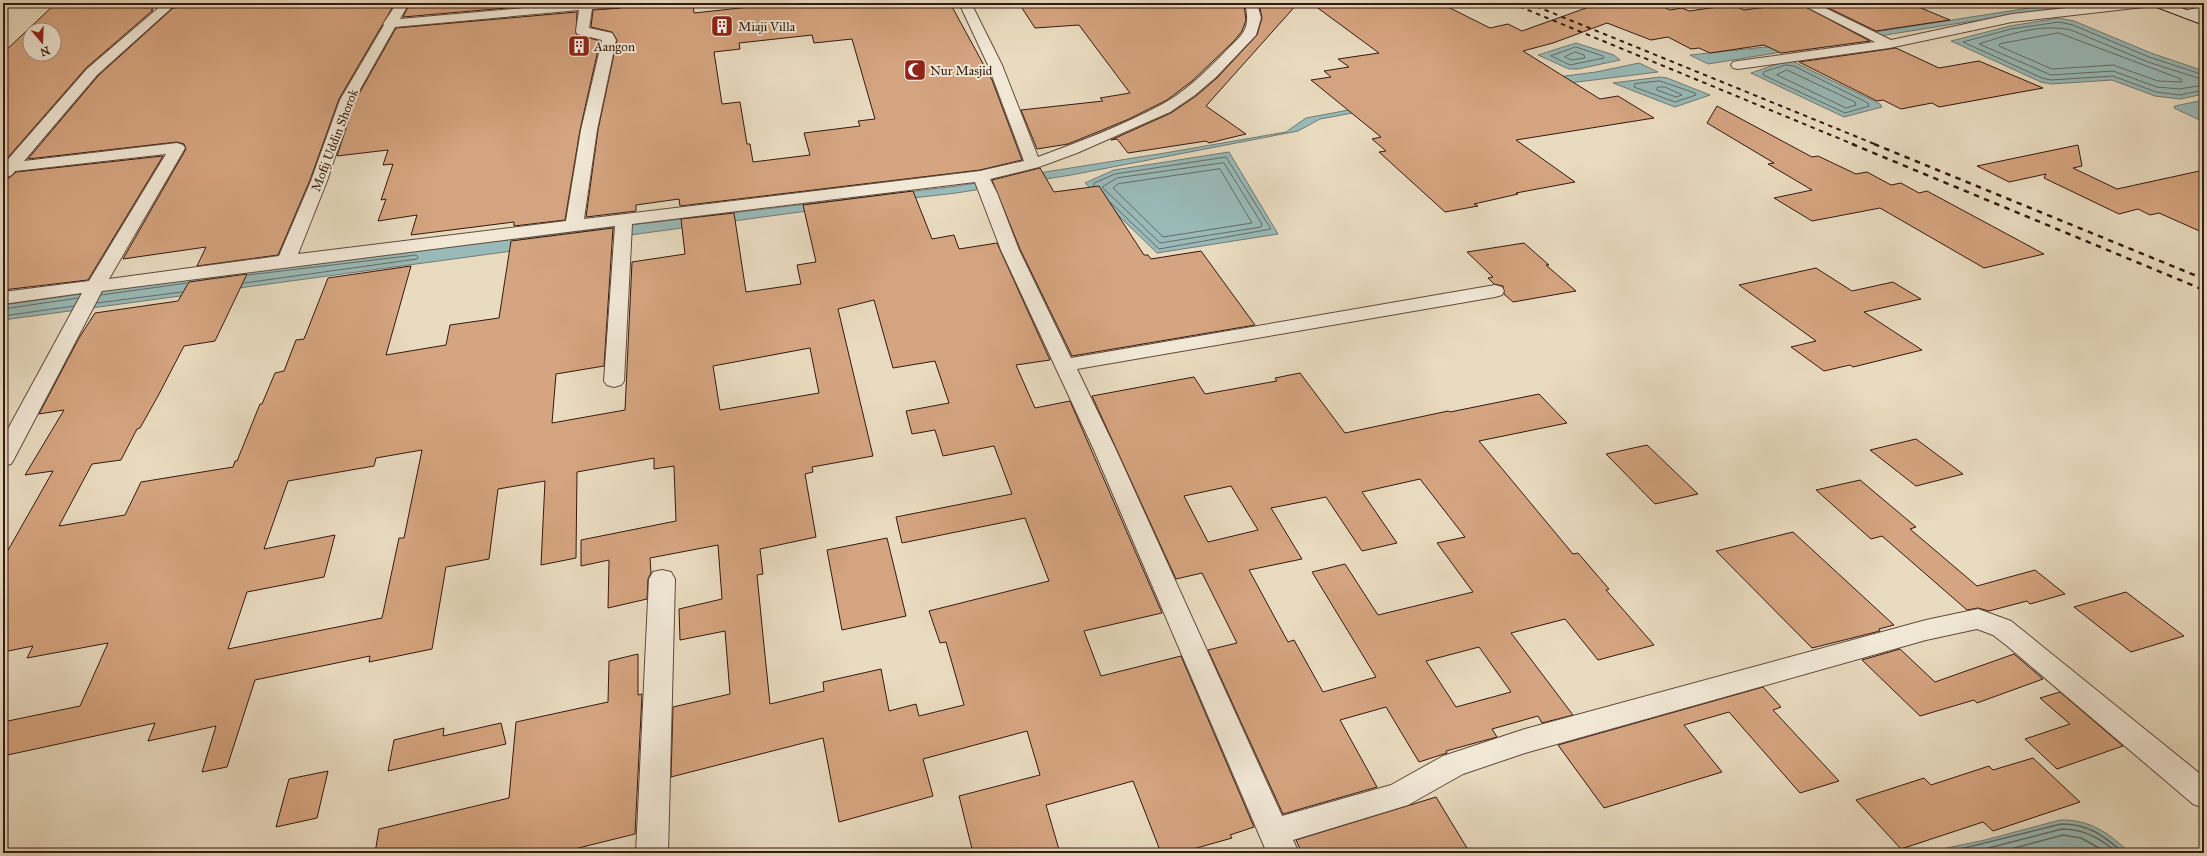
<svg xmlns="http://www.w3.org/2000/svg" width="2207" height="856" viewBox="0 0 2207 856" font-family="'IM FELL Great Primer',serif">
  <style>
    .water { fill: #99bab8; stroke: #717a74 }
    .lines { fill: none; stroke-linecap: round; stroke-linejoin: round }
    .shore-far1 { stroke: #666a64; stroke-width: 1 }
    .shore { stroke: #666a64; stroke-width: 1.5 }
    .building { fill: #d5a480; stroke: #34190f; fill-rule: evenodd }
    .minor-casing { stroke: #614a3b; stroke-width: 2 }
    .secondary-casing { stroke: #34190f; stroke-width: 2 }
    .minor { fill: #f1e8d6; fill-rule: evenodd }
    .secondary { fill: #f1e8d6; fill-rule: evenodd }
    .rail-far1 { stroke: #34190f; stroke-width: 2; stroke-dasharray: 4.5 4.5; stroke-linecap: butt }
    .rail { stroke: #34190f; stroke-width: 2.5; stroke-dasharray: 5.5 5.5; stroke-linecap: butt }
    .labels { text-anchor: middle; stroke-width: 4; stroke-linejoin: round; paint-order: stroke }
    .far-poi-label { font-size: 13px; fill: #34190f; stroke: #f1e8d6; text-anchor: start }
    .far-street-label { font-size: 13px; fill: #34190f; stroke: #f1e8d6 }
  </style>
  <rect width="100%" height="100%" fill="#e9dbc0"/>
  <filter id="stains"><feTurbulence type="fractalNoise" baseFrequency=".005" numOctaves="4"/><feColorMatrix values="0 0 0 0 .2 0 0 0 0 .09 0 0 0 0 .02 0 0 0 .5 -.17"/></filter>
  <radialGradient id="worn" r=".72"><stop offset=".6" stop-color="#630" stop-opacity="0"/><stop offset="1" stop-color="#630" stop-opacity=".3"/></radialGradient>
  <!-- water -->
  <path class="water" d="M2062,3H2099C1969,20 1839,43 1708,64L1690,55L1803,43Z
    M2059,18L2074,21L2151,53L2204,71V94L2180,99L2155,96L2112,80L2051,84L2041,82L1951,41L2010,26Z
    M1576,43L1614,55L1620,60L1578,69H1569L1538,55Z
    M1792,61L1880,104L1882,107L1844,117L1751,73L1780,63Z
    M1639,63L1658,72L1432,100L1374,109L1320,119L1298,131L1071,175L956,193L844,206L3,320V305L238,272L957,186L1165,153L1286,132L1306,118L1456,90L1596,72Z
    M1660,77L1667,78L1710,95L1675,107L1613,83Z
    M2204,100V122L2174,108L2175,106Z
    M1229,152L1278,234L1157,253L1085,183L1114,170Z
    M2060,820C2090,819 2110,834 2130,853H1923L1985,840Z"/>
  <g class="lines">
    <!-- shore-far1 -->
    <path class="shore-far1" d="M2059,33L2181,79L2182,82L2158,81L2113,65L2052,69L1999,46L2000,44Z
      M1576,47L1603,56L1604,58L1570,65L1551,56Z
      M1575,52L1584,55L1585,58L1571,60L1565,57Z
      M1786,65L1794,66L1868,103L1869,106L1845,113L1763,75L1764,72Z
      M1787,70L1855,102L1856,105L1846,108L1777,75Z
      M2204,75L2149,57L2073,25L2059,22L2011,29L1963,42L2042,78L2051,80L2113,76L2156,92L2180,95L2204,90
      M2204,80L2148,62L2071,30C2041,23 2007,35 1979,44L2051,75L2113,71L2157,87L2179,89L2204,85
      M1660,81L1695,93L1696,95L1675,102L1634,87L1635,84Z
      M1658,87H1665L1682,95L1676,97L1657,90Z
      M1224,163L1262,224L1261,227L1160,243L1102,187L1117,178Z
      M1220,169L1252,223L1163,237L1113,188L1118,184Z
      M1094,186V183L1115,174L1226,157L1271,229L1159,249L1111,203
      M244,283L417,259L418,257L416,255L248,275
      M101,295L187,283
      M97,303L182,292
      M3,309L78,298
      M3,316L74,306"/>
    <!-- shore -->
    <path class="shore" d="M1944,853L2061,824C2090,824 2103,836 2124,853
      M1969,853L2062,829C2084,829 2101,838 2117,853
      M1996,853L2063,835L2081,838L2108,853"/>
  </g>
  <!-- building -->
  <path class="building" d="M56,3H149L145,8L154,7L151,10H153L86,68L3,163V53ZM30,30H54V54H30Z
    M232,3H395L339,99L310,180L278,255L197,266L206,247L123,259L186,149L184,144L177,142L28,159L98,76L173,8Z
    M410,3H563L403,17Z
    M628,3H693L694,13L750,7V3H840V6L950,3L992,80L1022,160L980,170L680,206L679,199L636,205V211L586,217L598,130L617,40L612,32L591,27L593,10L621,8ZM812,35L814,43L852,39L875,119L858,121L860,126L804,133L810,155L753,162L750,144H747L740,102L722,104L714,52L740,49L739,43Z
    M1039,3H1231L1234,6L1244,5L1246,20L1242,31L1234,41L1192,81L1167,100L1129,119L1068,144L1037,149L1021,110L1103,101L1100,98L1130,93L1079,25L1035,28L1020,5Z
    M1259,3H1298L1206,106L1246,134L1209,143L1206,141L1128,153L1117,139L1111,140L1171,113L1196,96L1217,78L1257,35L1262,18Z
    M1311,3H1440L1490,28L1508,24L1522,31L1600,3H1619L1620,6L1657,4L1670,10L1682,8L1689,11L1732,5L1744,10L1798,3L1870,41L1781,53L1764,45L1710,53L1699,48L1691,49L1668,37L1651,40L1607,23L1553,43L1523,51L1600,99L1618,96L1654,118L1516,140L1575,182L1516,193L1518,194L1474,204L1478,206L1445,212L1379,152L1386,151L1372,139L1381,137L1311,80L1331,77L1324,71L1349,67L1338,59L1379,53Z
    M1818,3H1909L1950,20L1876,31Z
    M577,12L576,34L600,41L580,130L565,220L514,226V222L411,235L417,215L378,221L386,199L381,200L393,164L383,165L388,150L337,156L355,101L396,28Z
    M1896,48L1939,68L1979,61L2043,88L1939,107L1932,103L1901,109L1883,100L1877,101L1799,62Z
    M1717,106L1812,157L1818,156L1856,174L1867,172L1891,185L1901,183L1919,193L1927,191L2044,254L1984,268L1880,208L1812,221L1774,198L1812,190L1768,164L1774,163L1707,123Z
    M2078,145L2082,166L2073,168L2117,189L2204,170V233L2159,213L2150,215L2138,209L2119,214L2044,178L2046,174L2009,182L1977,166Z
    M163,156L88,280L3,290V178H9L16,172Z
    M1040,168L1054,192L1099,186L1144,255H1148L1151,259L1201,251L1255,325L1072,356L1020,249L992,180Z
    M913,191L932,239L954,235L959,249L997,243L1050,360L1016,365L1035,408L1070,401L1162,613L1084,631L1101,676L1181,656L1254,827L1230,835L1232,838L1179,853H1161L1133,781L1046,805L1060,853H973L959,796L1040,775L1027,731L923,759L933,796L839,822L823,738L671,777L673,707L730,694L725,631L680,640L679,609L722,599L718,545L650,558L651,573L648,579L647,599L608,608L609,560L581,566V540L676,521L674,466L654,469V458L577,472L576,558L541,565L545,481L498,489L489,559L446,567L432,649L369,662L370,656L255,680L227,767L202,772L216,726L148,741L155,723L3,756V722L80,706L108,643L27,658L33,646L3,652V559L53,471L25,475L64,410L39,414L79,338L95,313L178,301L189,282L247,274L215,341L184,346L158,396L140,428L137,429L121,460L92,464L59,526L125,515L141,482L233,467L235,461H237L260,404H262L275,373L284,371L296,340L304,339L328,278L411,266L386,355L446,345L450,325L499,318L511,241L613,228L604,366L556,374L552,423L625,410L632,262L685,254L681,219L734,213L746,292L801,284L797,265L816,262L803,205ZM874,300L893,368L935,361L949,403L906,411L912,434L935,430L943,456L994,446L1012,494L896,517L902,543L1025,518L1049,581L929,611L940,643L946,642L964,705L919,716L916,704L889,711L881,669L823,682L824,691L770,704L763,636L757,575L763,574L760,549L816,537L805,474L813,472L812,467L873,456L838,309ZM810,348L819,393L720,410L713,366ZM422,450L404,538H399L382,618L228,649L247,592L324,577L335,535L264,549L288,481L374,466L376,458Z
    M1524,243L1549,265H1546L1576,291L1513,302L1504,294L1503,286L1494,284L1488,278L1493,277L1467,252Z
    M1816,268L1852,291L1893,282L1921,299L1864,312L1922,350L1853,367L1850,365L1824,371L1791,347L1816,341L1739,285Z
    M1300,373L1345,433L1448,411L1450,412L1539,394L1567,423L1479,441L1573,554L1578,553L1609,589L1606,590L1654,645L1598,660L1565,619L1511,633L1573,715L1542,723L1538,716L1492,729L1497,737L1446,751L1447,753L1419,762L1386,707L1340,720L1377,787L1283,814L1208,650L1237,643L1202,573L1176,579L1092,396L1194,377L1205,394L1277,381L1275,378ZM1420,479L1465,537L1437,543L1473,592L1378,615L1345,564L1312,572L1376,677L1323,692L1294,640L1288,642L1249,570L1302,559L1271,508L1326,497L1362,551L1397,543L1362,492ZM1231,486L1258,530L1208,542L1184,496ZM1479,647L1511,692L1456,707L1426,661Z
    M1916,439L1963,474L1916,486L1870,450Z
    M1647,445L1698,494L1655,504L1606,454Z
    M1860,480L1916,527L1910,529L1977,586L2035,570L2065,594L2030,604L2027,601L1989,611L1978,608L1967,610L1882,536L1871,539L1816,490Z
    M1793,532L1894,625L1879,629L1880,631L1812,648L1716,551Z
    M887,538L906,616L842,630L827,550Z
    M2126,592L2184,636L2131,652L2074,607Z
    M1900,649L1935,682L2014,654L2043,679L1977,703L1974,700L1920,716L1862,660Z
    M638,654V695L642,694L635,834L558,853H375L379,829L509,798L516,722L608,702L609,661Z
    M1763,687L1781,707L1773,710L1839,781L1800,793L1729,712L1684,725L1722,772L1604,808L1558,745Z
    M2060,692L2123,746L2057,769L2025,739L2070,724L2040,698Z
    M501,723L506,744L388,771L394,740L444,728L443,736Z
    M2033,758L2080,802L1993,831L1983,822L1901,849L1856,800L1924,778L1931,785L1989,766L1993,770Z
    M328,771L317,818L276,827L289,779Z
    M1436,797L1470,853H1302L1296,840Z"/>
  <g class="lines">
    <!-- minor casing -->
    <g class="minor-casing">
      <path id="minor" d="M164,3H177L97,75L24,161L177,143L183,145L185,148L109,279L279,256L311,181L340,100L384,25L383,24L397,3H409L400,19L580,3H627L621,7L592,9L589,28L612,33L616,40L597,130L584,219L980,171L1024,161L988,65L959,3H971L1002,65L1038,157C1079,142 1121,126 1159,106C1183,94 1204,73 1223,54C1241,35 1252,32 1245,3H1257L1261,18L1256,35L1216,77L1195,95L1170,112L1077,153L1039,167L990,179L997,193L1019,250L1071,358L1495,285L1502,287L1504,291L1502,295L1495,297L1077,369L1116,450L1282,816L1391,785L1443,756L1525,729L1926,620L1978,609L2011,621L2204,777V808L2193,804L2006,645L1993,635L1977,629L1926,640L1525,753L1463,774L1408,805L1293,840L1299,853H1267L1094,450L1001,250L975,182L632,224L624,381L621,385L614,387L607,385L604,381L615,226L102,291L14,459L11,464L3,466V438L82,293L3,304V292L89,281L166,154L15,171C12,175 9,178 3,176V165L87,69ZM579,10L576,31L577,34L602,40L581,130L566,221L298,254L327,181L354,100L395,27Z
        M1799,3H1815L1891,40L2012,14L2111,3H2150L2144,7L2012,22L1889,48L1738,69L1733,68L1731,65L1733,62L1738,61L1875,42Z
        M2204,7V15L2185,18L2179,14L2181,11Z
        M662,570L671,572L675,579L668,853H636L649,579L653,572Z"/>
    </g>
    <!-- secondary casing -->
    <g class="secondary-casing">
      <path id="secondary" d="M2152,3H2169L2204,17V25L2154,6Z"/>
    </g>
    <!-- minor -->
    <use href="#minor" class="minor"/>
    <!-- secondary -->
    <use href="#secondary" class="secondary"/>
    <!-- rail-far1 -->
    <path class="rail-far1" d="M1511,3L1855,145
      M1528,3L1877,145"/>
    <!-- rail -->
    <path class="rail" d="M1852,144L2204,290
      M1874,144L2204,279"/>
  </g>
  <!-- icons -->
  <defs>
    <g id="building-square" transform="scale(1.15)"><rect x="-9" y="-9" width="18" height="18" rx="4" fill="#8f2418" stroke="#f1e8d6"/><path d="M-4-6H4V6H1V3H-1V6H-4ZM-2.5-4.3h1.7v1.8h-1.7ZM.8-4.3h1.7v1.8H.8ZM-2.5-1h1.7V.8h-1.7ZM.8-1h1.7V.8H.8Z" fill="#fff"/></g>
    <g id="mosque-square" transform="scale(1.15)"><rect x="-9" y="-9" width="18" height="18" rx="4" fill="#8f2418" stroke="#f1e8d6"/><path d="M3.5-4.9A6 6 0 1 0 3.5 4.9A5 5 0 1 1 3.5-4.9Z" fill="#fff"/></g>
  </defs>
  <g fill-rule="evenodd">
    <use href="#building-square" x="722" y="26"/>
    <use href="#building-square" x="579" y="46"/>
    <use href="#mosque-square" x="915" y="70"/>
  </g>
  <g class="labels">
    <!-- far-poi labels -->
    <g class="far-poi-label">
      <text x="738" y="31">Miaji Villa</text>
      <text x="594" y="51">Aangon</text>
      <text x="930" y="75">Nur Masjid</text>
    </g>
    <!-- far-street labels -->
    <g class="far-street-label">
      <text transform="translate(334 140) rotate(-69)" y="5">Mofij Uddin Shorok</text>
    </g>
  </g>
  <!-- margin -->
  <rect width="2207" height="856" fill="none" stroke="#e9dbc0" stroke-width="16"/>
  <rect x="4" y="4" width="2199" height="848" fill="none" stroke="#34190f" stroke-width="2"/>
  <rect x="8" y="8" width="2191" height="840" fill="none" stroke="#34190f"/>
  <!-- north arrow -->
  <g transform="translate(42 42) rotate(161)"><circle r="19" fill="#f1e8d6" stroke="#a59586"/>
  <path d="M0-3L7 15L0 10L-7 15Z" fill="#8f2418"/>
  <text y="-6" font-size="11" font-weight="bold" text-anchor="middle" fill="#34190f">N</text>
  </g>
  <rect width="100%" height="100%" filter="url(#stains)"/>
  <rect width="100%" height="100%" fill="url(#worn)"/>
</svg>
